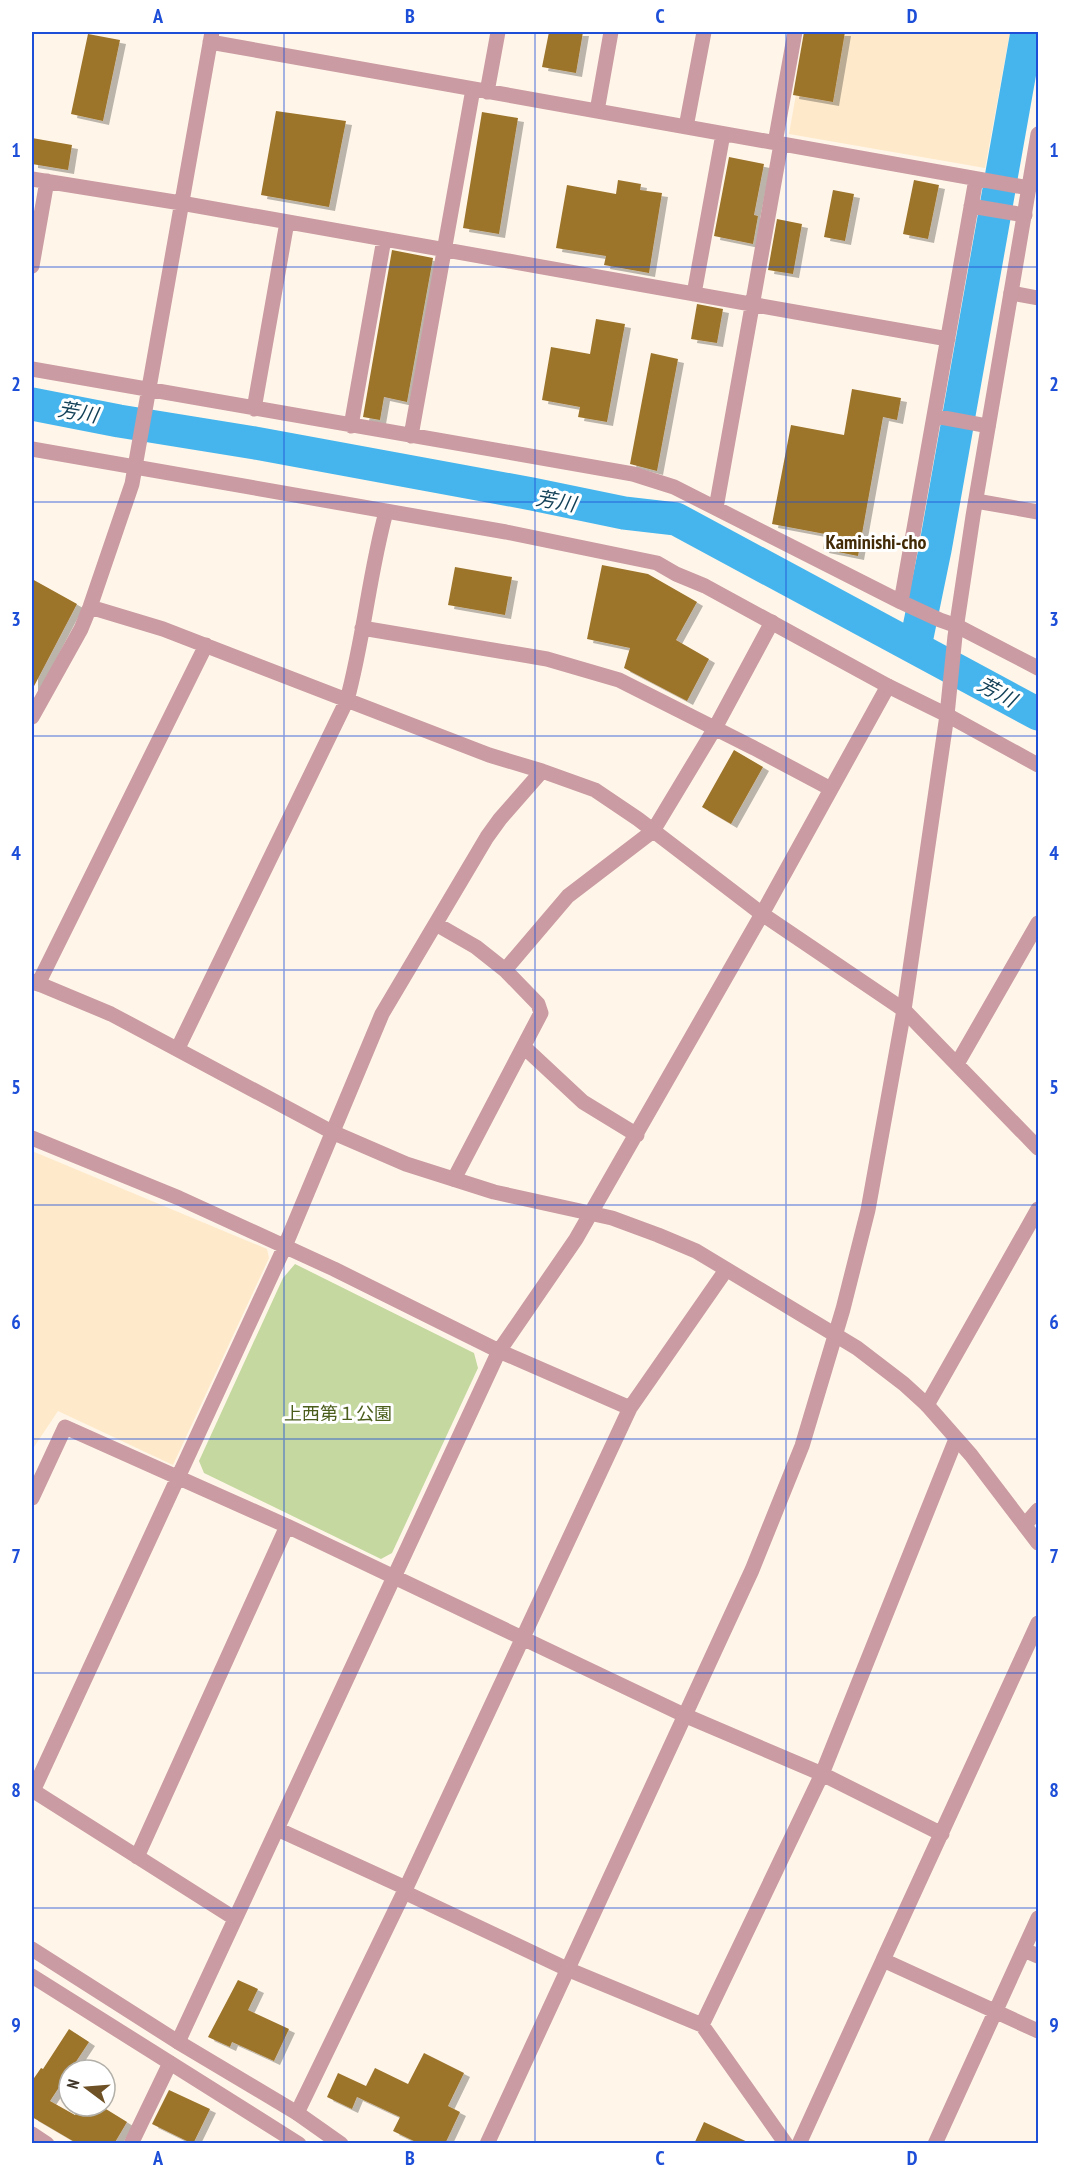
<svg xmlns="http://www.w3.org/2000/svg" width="1070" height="2175" viewBox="0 0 1070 2175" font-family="'PT Sans Narrow','Noto Sans JP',sans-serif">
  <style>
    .built { fill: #fee9ca }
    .green { fill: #c4d8a0 }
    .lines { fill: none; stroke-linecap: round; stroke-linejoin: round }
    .river { stroke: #47b5ed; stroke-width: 33 }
    .building { fill: #9d742c; filter: url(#shadow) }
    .minor { stroke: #ca9ba2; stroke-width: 15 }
    .tertiary { stroke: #ca9ba2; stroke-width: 15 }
    .grid { fill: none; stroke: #1d4ed8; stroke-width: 1.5; stroke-opacity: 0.55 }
    .labels { text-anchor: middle; stroke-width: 6; stroke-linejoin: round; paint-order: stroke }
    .park-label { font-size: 18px; fill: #4a5d1b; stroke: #fff }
    .water-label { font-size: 20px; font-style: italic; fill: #113f56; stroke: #fff }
    .neighbourhood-label { font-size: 20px; font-weight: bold; fill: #422b06; stroke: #fff }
    .neatline { fill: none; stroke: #1d4ed8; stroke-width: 2 }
    .grid-label { font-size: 20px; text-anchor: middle; font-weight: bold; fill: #1d4ed8 }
  </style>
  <defs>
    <filter id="shadow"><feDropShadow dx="6" dy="4" stdDeviation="0" flood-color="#0004"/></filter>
  </defs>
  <rect width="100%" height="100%" fill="#fff6e9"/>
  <!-- built -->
  <path class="built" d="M807,32H1010L985,168L789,134Z
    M32,1151L267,1249L269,1258L173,1465L58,1411L32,1450Z"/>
  <!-- green -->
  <path class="green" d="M295,1264L474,1353L478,1368L392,1553L381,1559L204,1473L199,1461L283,1278Z"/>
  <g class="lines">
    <!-- river -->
    <path class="river" d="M32,404L119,421L255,443L532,494L624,513L676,519L1038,714
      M915,647L935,550L1027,32"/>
  </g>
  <!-- building -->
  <path class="building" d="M549,32H583L576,73L542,67Z
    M804,32H845L833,102L793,95Z
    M88,34L120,40L103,121L71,114Z
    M276,111L346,121L329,207L261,195Z
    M482,112L518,118L499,234L463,228Z
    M32,138L72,145L68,170L32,164Z
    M729,157L764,164L754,215L758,216L753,244L714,236Z
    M618,180L641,184L640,190L662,193L649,273L604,265L606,256L556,248L567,185L616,194Z
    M914,180L939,185L928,239L903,234Z
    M833,190L854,194L845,241L824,237Z
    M777,219L802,224L793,274L768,270Z
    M392,250L433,258L407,402L384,397L380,420L363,417Z
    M697,304L723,309L717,343L691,339Z
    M596,319L625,324L607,422L578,417L580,407L542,400L551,347L590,354Z
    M651,353L678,359L657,471L630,464Z
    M852,389L901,398L897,420L883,417L858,556L823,549L825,534L772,524L791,425L844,435Z
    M602,565L648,574L697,602L676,640L709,659L687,701L624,668L630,648L587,639Z
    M455,567L512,577L505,615L448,605Z
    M32,579L77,604L32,690Z
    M734,750L763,767L731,824L702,807Z
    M238,1980L258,1989L248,2010L289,2029L274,2061L232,2042L230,2047L208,2037Z
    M69,2029L89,2042L50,2101L75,2115L81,2106H101L127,2122L114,2144H78L32,2117V2081L41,2068L43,2069Z
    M424,2053L464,2073L448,2106L460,2112L445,2144H420L393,2131L400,2117L357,2097L352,2109L327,2097L338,2073L366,2086L375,2068L408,2084Z
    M169,2090L210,2109L193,2144L152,2124Z
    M704,2122L752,2144H694Z"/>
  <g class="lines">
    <!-- minor -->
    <path class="minor" d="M210,42L1029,188
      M487,92L498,32
      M597,111L611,32
      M686,127L704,32
      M775,143L795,32
      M32,179L181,203L948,339
      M971,206L1025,215
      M32,266L47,181
      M1011,293L1038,298
      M694,294L723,134
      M32,369L633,474L674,487L901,602L940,620L957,626L1038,668
      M254,409L287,222
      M934,416L988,426
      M351,426L384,239
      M411,436L473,89
      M976,501L1038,512
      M716,508L781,144
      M901,602L976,179
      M90,607L163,629L489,755L542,771L595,790L638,819L762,914L904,1010L1038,1148
      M362,628L547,659L619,680L754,748L831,789
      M32,717L81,629L90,607L132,484L212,32
      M436,924L476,947L505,970L568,896L653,831L715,728L772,622
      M38,984L206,645
      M524,1047L583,1102L637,1135
      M178,1048L347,700C364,638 369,574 386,512
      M957,1064L1038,923
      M32,1138L179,1198L334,1269L499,1351L630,1408
      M454,1179L541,1013L538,1004L505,970
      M927,1405L1038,1209
      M32,1498L65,1427L287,1526L684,1715L822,1774L942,1834
      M1025,1525L1038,1510
      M32,1790L234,1918
      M33,1791L285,1246L382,1014L487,837L500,819L542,771
      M277,1829L406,1888
      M137,1857L287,1526
      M404,1892L567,1969L702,2025
      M1024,1950L1038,1956
      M883,1960L1038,1623
      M178,2042L499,1351L576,1239L762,914L888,686
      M297,2113L406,1888L630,1408L726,1270
      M32,2134L47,2144
      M131,2144L170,2063
      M786,2144L702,2025L822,1774L956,1439
      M799,2144L883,1960L1038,2031
      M935,2144L1038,1918"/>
    <!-- tertiary -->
    <path class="tertiary" d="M32,449L506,532L657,563L676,574L705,586L888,686L947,715L1038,765
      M32,981L111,1014L332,1132L406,1164L494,1192L612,1218L658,1235L696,1251L857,1348L904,1384L927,1405L971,1455L1038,1543
      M32,1949L178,2042L297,2113L341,2144
      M32,1976L299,2144
      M487,2144L752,1570L802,1446L843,1309L868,1210L904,1010L947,715L955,636L973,516L1038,134"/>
  </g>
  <!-- grid -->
  <path class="grid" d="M284,32V2144M535,32V2144M786,32V2144M32,267H1038M32,502H1038M32,736H1038M32,970H1038M32,1205H1038M32,1439H1038M32,1673H1038M32,1908H1038"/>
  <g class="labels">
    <!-- park labels -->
    <g class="park-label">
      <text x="338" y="1420">上西第１公園</text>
    </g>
    <!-- water labels -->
    <g class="water-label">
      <text transform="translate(78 412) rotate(10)" y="7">芳川</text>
      <text transform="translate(556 501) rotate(10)" y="7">芳川</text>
      <text transform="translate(997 692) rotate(28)" y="7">芳川</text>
    </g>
    <!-- neighbourhood labels -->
    <g class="neighbourhood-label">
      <text x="876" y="549">Kaminishi-cho</text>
    </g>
  </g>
  <!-- border -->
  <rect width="1070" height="2175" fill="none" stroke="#ffffff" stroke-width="66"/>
  <!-- north arrow -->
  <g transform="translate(87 2088) rotate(286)"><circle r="28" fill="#ffffff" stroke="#b2afa9" stroke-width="1.5"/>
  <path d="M0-4.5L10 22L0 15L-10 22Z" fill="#6f5126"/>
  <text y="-9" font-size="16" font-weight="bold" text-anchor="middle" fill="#3f3629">N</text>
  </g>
  <rect x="33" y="33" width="1004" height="2109" class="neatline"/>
  <g class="grid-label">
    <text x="158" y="23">A</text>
    <text x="410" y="23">B</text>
    <text x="660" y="23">C</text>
    <text x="912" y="23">D</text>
    <text x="16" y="157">1</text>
    <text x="1054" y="157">1</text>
    <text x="16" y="391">2</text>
    <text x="1054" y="391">2</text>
    <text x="16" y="626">3</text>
    <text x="1054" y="626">3</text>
    <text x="16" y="860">4</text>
    <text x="1054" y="860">4</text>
    <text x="16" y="1094">5</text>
    <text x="1054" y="1094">5</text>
    <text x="16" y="1329">6</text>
    <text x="1054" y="1329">6</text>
    <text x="16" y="1563">7</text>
    <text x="1054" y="1563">7</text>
    <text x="16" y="1797">8</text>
    <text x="1054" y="1797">8</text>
    <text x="16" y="2032">9</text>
    <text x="1054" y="2032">9</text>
    <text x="158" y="2165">A</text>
    <text x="410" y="2165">B</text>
    <text x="660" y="2165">C</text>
    <text x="912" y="2165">D</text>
  </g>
</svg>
